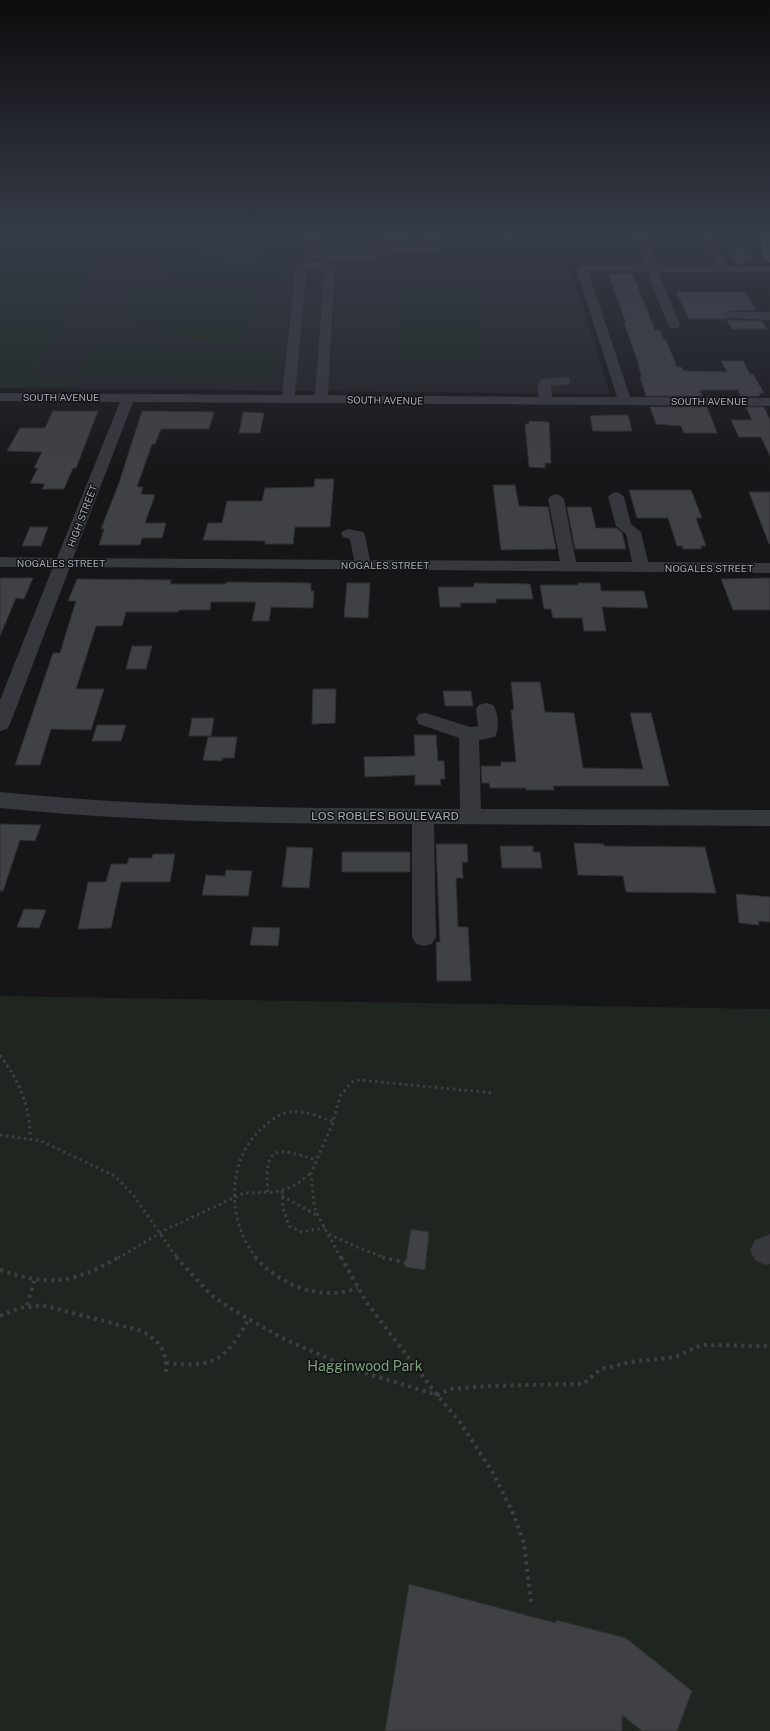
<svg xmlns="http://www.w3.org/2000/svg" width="770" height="1731" viewBox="0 0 770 1731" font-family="'Public Sans',sans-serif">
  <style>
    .built { fill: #222225 }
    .green { fill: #1e261f }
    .water { fill: #2c353c }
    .building { fill: #404145; stroke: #303034 }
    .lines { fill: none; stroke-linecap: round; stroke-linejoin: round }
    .path-far1 { stroke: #3d3f44; stroke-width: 3; stroke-dasharray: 2.5 3.5; stroke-linecap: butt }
    .path { stroke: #3d3f44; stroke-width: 4; stroke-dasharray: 3 4.5; stroke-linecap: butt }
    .minor { fill: #37383d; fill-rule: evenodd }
    .major { fill: #53555c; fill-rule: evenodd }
    .labels { text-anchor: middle; stroke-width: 3; stroke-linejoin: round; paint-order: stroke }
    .far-street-label { font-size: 10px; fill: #a8adb8; stroke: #111113 }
    .street-label { font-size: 12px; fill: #a8adb8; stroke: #111113 }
    .near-park-label { font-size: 14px; fill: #7fa381; stroke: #111113 }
  </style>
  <rect width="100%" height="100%" fill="#161618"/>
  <!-- built -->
  <path class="built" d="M0,234H633L646,263H569L610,394L0,388Z"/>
  <!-- green -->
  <path class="green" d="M0,265C7,265 13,267 20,267C30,269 42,262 52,268C59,267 65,266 72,267C81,268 86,271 95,267L32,378L77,379L74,386H0V340L3,335H0Z
    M171,268H287L285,280L167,279Z
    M399,286H474L485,359H401Z
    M133,291H243L253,295L243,343C231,343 219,343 207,342C183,341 110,328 133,291Z
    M92,348L276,350L271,378L79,376Z
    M0,996L770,1009V1731H0Z"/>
  <!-- water -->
  <path class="water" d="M207,245L261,246L258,258L203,257Z"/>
  <!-- building -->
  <path class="building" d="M731,243H748V245L750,246L753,261L743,264H737L724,244H731Z
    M632,273L655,330H660L664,340H666L677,367H681L684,371L727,372L721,361H743L750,374H753L764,393H759L760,396H741L738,390H700L702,396H646L640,377H642L638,365H639L624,323H626L608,274Z
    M676,292H745L756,310L730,311L724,315L727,319H689Z
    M727,320L762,321L767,329H732Z
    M650,407H707L717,433H684L681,426L656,424Z
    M746,407H764L770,420V456L761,437H739L731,420H752Z
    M53,411H98L76,468H73L64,489H42L45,484L30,483L38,468H34L42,452L7,451L20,428H45Z
    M142,411L214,412L209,429H161L155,444H152L137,487H143L141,494L155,495L145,523H166L162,538H142L140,545H99L104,529H101L119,483Z
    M243,412L264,413L260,433H239Z
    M610,415H628L632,431H593L590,416Z
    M529,421L549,422L551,463H545V468L529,467L525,424H529Z
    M315,479H334L330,527H295L293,544H265V541L203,540L208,523H222L227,501H262L265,488L314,487Z
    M493,485H515L519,506L548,507L556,549L501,550Z
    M629,490H691L702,518H696L706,546H701V549H683L682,546H677L668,518H637Z
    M749,492H770V543L769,544Z
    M567,507H591L596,528H616L622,532L626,549H575Z
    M30,527H48L41,546H22Z
    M0,578H33L24,599L16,598L0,636Z
    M770,578V610H733L721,579Z
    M77,579L171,580L170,584H226V582L311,583V591H314L313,608L271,607L269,621H252L256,602H211L210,610H179L178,612H126L122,626H96L76,689H104L91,730L51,729L40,765H15L53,653H60L76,601H68Z
    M347,583H370L368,618L344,617Z
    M474,583L530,584L533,599H496V603H460L461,607H440L438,587H474Z
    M578,583H600L601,591H644L648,608L602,607L606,631H584L582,618H553L551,609H544L540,585H578Z
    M132,646H152L146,669H126Z
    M511,682H540L545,712L574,713L583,768L643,769L630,713H651L669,786H553L554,790H526V788H490L489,783H482L481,766H501V762H516L511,710H514Z
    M313,689H336L335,723L312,724Z
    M443,691H471L473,706H445Z
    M192,718H214L211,736H189Z
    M97,725H126L121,741H92Z
    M414,735H436L438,761H444L445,779H440L441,785H415V775L365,777L364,757L415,756Z
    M208,737H237L234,758H222V761L203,760Z
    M0,824L41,825L35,841L20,840L3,891H0Z
    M574,843L604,844V846L705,847L716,893L626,892L623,876L578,875Z
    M436,844H467L468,862H462L463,878H456L458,927H468L471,981H437L436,942H440Z
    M500,846H533V852H540L542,868H502Z
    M287,847L313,848L309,888L282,887Z
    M342,852H410V872H342Z
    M153,854H175L170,882H121L111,928L78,929L88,882H106L111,864H127L129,858H152Z
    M226,870L252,871L248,896L202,895L206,875L225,876Z
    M736,894L770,897V922L758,921L759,925L739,923Z
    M24,909L46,910L39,928L17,927Z
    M253,927L280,928L278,946L250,945Z
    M411,1229L429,1232L425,1270L405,1267Z
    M409,1584L556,1623V1620L626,1638L692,1691L677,1731H642L622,1715V1731H385Z"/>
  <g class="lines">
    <!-- path-far1 -->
    <path class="path-far1" d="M0,1055C19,1081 31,1107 30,1139
      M0,1135L41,1141L115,1176L134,1196L177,1258
      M282,1191L283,1208L289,1226L301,1232L325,1228
      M268,1192C263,1143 278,1148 316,1160
      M282,1196L318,1216
      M329,1234L357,1247L385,1258
      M118,1258L167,1229L244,1193L274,1192L286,1189L297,1184L311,1173
      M256,1258C227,1220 226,1162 261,1129C269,1122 279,1113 290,1112C304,1110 319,1117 332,1121
      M341,1258L318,1216L314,1205L311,1173L332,1125L340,1096L352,1082L360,1080L493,1093"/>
    <!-- path -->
    <path class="path" d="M176,1257L211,1295L233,1310L284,1339L355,1370L437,1395L451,1389L486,1386L583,1384L601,1369L631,1362L675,1357L701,1345L770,1346
      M255,1257C280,1285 321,1302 358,1288
      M341,1257L367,1303L437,1395L460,1422L493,1473L512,1511L524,1543L531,1603
      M382,1257L406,1263
      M0,1270C50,1287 74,1283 119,1257
      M27,1305L34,1281
      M0,1316L20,1308L42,1305L142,1331C162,1343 167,1352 166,1376
      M166,1363C216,1368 224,1361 249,1319"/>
    <!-- minor -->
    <path class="minor" d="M307,234H317L315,252H369V248H360L355,245L360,242H390L391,234H401L400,247H428L427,234H437L439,250L434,253H395L391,252L390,248H380L379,255L374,258H309L304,255Z
      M634,234H644L658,265H718L700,234H710L728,266H770V272H658L680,325L678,328H670L668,325L647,272L588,271L630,397L770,398V406L133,402L73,558L354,560L350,539L343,537L341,534L343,531L349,529L363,532L365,535L370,560L560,561L548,499L551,496L556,494L561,496L564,499L576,562H632L626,534L616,526L608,497L611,494L616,492L621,494L624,497L631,524L641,532L648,562L770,563V573L70,567L10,724L7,729L0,731V700L53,567H0V557L57,558L120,402L0,401V393L282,395L295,276L293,272C302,259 318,261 332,265L337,272L334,276L328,395L539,397L537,388L541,379L564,377L569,378L570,381L569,384L551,386L552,397H617L576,268L581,265H647ZM310,269L324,270L326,272L324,275L315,395H295L306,275L304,272Z
      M731,312H770V320L727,318L725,316L727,314Z
      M486,703L493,705C498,712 500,729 495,737L479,740L481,809L770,810V826L434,824L436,937L432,944L424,946L416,944L412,937V824C275,824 137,822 0,808V792C153,808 307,808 460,809L459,738L419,724L416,719L419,714L426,713L470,727L478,726L476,709L479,705Z
      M770,1234V1264L765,1265L755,1260L750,1250L755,1240Z"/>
    <!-- major -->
    <path class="major" d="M759,234H769L770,263L765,260Z"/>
  </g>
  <!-- sky -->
  <linearGradient id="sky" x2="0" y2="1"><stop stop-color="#0c0c0d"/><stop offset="0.49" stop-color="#363c48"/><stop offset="1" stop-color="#363c48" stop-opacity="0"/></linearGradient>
  <rect width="770" height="476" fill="url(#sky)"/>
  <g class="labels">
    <!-- far-street labels -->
    <g class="far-street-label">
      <text x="61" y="401">SOUTH AVENUE</text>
      <text transform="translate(385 400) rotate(1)" y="4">SOUTH AVENUE</text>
      <text x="709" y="405">SOUTH AVENUE</text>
      <text transform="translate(82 516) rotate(-69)" y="4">HIGH STREET</text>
      <text x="61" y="567">NOGALES STREET</text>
      <text x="385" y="569">NOGALES STREET</text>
      <text x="709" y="572">NOGALES STREET</text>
    </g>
    <!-- street labels -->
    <g class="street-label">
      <text x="385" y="820">LOS ROBLES BOULEVARD</text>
    </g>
    <!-- near-park labels -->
    <g class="near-park-label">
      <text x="365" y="1371">Hagginwood Park</text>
    </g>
  </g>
</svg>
